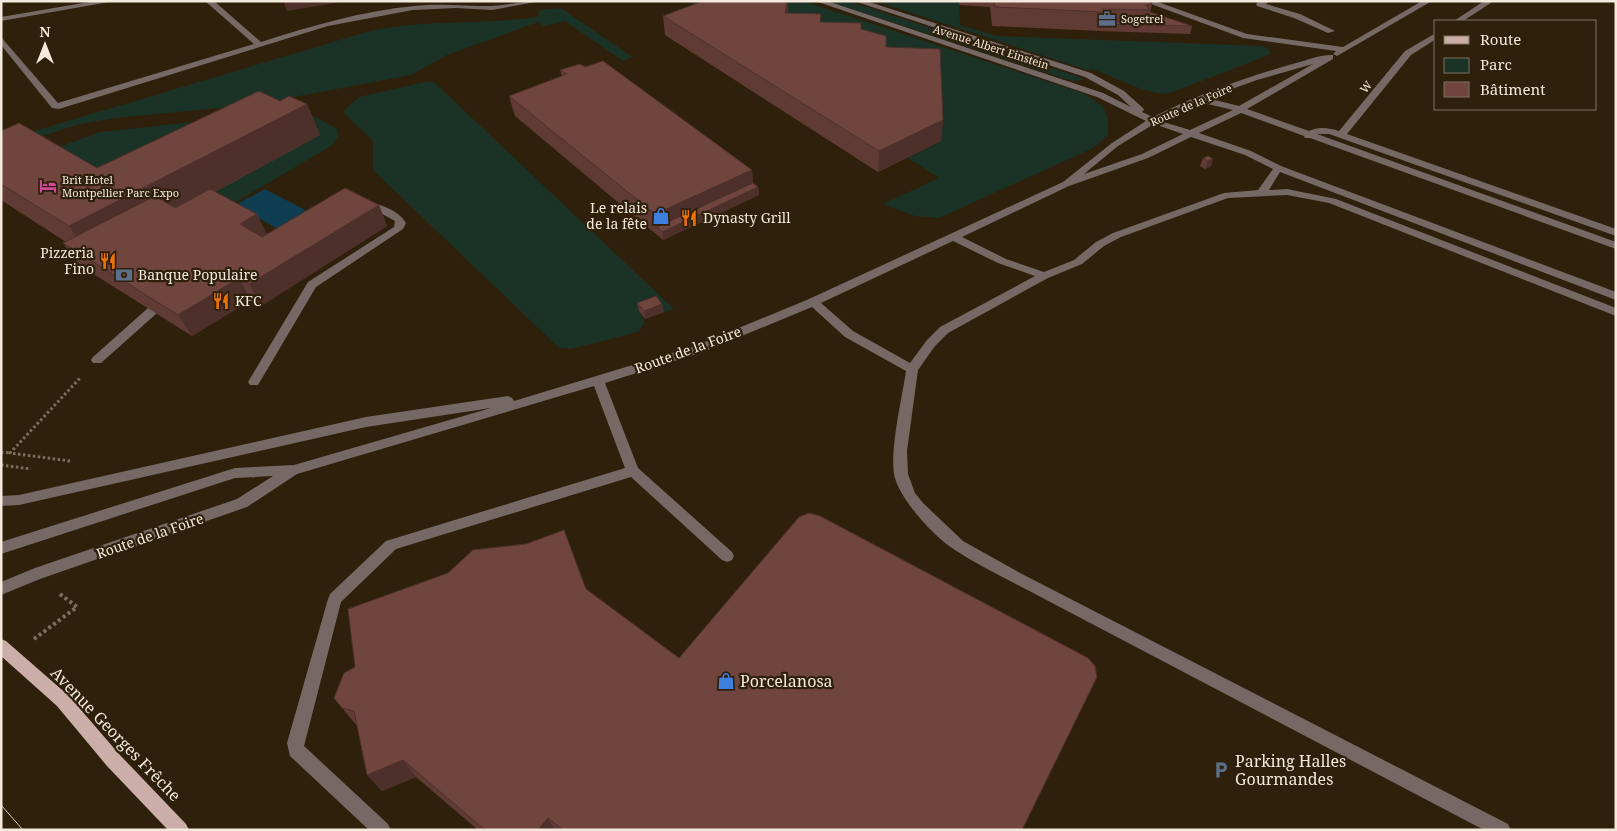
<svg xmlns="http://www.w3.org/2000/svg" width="1617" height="831" viewBox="0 0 1617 831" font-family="'Noto Serif',serif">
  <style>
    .green { fill: #1b3327 }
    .water { fill: #0f3e53 }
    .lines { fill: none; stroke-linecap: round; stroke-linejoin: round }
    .path-far1 { stroke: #7c6f5d; stroke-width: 3; stroke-dasharray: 2.5 2.5; stroke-linecap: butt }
    .path { stroke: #7c6f5d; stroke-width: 4; stroke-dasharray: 3 3; stroke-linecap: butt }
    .minor { fill: #766865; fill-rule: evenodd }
    .major { fill: #caaea7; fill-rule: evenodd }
    .tram { stroke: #d1c6b7; stroke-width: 1 }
    .wall { fill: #603b34 }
    .shaded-wall { fill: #4e302b }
    .building { fill: #70453d; stroke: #4e302b }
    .labels { text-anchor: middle; stroke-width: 4.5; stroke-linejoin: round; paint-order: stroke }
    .far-poi-label { font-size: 11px; fill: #f3e9dc; stroke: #2f200b; text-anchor: start }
    .far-street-label { font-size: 11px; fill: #f3e9dc; stroke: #2f200b }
    .poi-label { font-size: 14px; fill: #f3e9dc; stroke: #2f200b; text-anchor: start }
    .street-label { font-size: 14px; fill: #f3e9dc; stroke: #2f200b }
    .near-poi-label { font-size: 16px; fill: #f3e9dc; stroke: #2f200b; text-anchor: start }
    .near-street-label { font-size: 16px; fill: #f3e9dc; stroke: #2f200b }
  </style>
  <rect width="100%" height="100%" fill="#2f200b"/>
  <!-- green -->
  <path class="green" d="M688,1H803L1082,93C1104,105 1110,110 1108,135L1093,148L939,218L915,216L883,204L939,178L908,158L941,141Z
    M827,1H848L1079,77L1083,80L1072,81Z
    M875,1H959L960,25L997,36L1262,46L1267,48L1271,54L1173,92L1163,94L1144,90L1092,69L1087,70Z
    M561,8L632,57L623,61L565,21L544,26L538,22L447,55L411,75L251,105L115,118L76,125L30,140L1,141L370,31C426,19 482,25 538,17L540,10Z
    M425,82H434L674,309L664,312L657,304L639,311L645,323L638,332L571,349L559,348L373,170V141L345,114L344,110L359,97Z
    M291,113L316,117L337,129L338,137L331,146L222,210L168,217L319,135Z
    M202,121L118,200L40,154L100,132Z"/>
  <!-- water -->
  <path class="water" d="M265,189L309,212L278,229L235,205Z"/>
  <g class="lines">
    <!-- path-far1 -->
    <path class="path-far1" d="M1,452L10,453
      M70,461L10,453L81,377
      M1,465L31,469"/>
    <!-- path -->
    <path class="path" d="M34,639L77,607L60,594"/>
    <!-- minor -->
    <path class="minor" d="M95,1H115L1,21V17Z
      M205,1H214L261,42C311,26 362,11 414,6C440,3 465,6 491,6C508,5 524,1 541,1L492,10L456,8L413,10L328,26L59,109L52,108L1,45V37L58,103L254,44Z
      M815,1H827L1103,93L1131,107L1118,95L1085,77L854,1H866L1091,73L1124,91L1143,108L1144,110L1142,112L1153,117C1199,94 1246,77 1296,63C1307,60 1322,54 1333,55V59L1247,109L1309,131C1318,126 1330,128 1339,131L1405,51L1436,33V39L1411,55L1347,134L1616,229V236L1329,134H1317L1616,242V249L1310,138H1305L1304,136L1241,113L1199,133L1251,151L1281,166L1616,292V300L1280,172L1269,190L1287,189L1336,199L1616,308V316L1329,203L1287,195L1228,198L1121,237L1104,246L1082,264L1048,278L948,333L935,346L918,370L907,451L908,474L915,493L923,503L963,541L1022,574L1508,824L1511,830H1484L1012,582C993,572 973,562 955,550C935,538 898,498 894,474C890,448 902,398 906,371L845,337L812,307L703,352L605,383L638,468L732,552L734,556L732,560L727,562L722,560L631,477L396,549L341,602L304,746L388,824L391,830H369L290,756L287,743L328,599L330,594L386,541L625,468L594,386L297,474L247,507L40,579L1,595V582L35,568L237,499L273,476L235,478L1,554V542L235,468L294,465L491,408L366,427L19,505L1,506V496L19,495L366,417L508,396L512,398L514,401L695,346L809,299L1063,182L1112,143L1146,121L1097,97ZM1313,64L1239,106L1207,98L1257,80ZM1199,102L1233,110L1190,130L1160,121ZM1154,124L1183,134L1142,154L1084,174L1118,146ZM1191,137L1245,155L1273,169L1258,190L1224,193L1113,233L1096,242L1074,260L1044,272L1006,259L962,237L1069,186L1148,158ZM953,241L998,263L1035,276L940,327L927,340L910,363L853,331L821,303Z
      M1143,1H1155L1247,34L1343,47L1422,1H1432L1337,56L1333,54L1336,51L1243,38Z
      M1259,1H1269L1266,4L1300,14L1335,31L1328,33L1294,18L1257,6L1256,4Z
      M1484,1H1494L1463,21H1454Z
      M365,201C379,204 399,210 406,223L403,229L316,287L258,385H250L248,382L308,282L394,227L395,221L373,209L361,206L360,204Z
      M152,307L158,311L156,314L101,363H93L91,360L93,357L148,308Z"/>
    <!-- major -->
    <path class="major" d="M1,639L6,641L69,696L119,754L186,824L189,830H168L107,766L57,706L1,656Z"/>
    <!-- tram -->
    <path class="tram" d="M1,805L23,830"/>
  </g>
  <!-- wall -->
  <path class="wall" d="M703,1H788V13L821,22L861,29L886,47L943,120L941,141L878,172L665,35L663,16Z
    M959,1H1151L1152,4L1150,12L1192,26L1190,34L1100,31L992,26L990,7L959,5Z
    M560,70L752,170L753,183L758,187L759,195L663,240L515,116L509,96L562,76Z
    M280,101L307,104L320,135L215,192L267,234L379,205L387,226L261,306L251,300L192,336L79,265L63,243L66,242L1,200V131L97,168Z
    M1203,158L1213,159L1211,166L1205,169L1200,166Z
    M637,303L664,312L645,319L639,311Z
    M586,589L679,658L1022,830H478L416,777L382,791L357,726L334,698Z"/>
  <!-- shaded-wall -->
  <path class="shaded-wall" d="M283,1H346L287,11Z
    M787,1H788V18L785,13Z
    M307,104L320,135L91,258L69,226Z
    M943,120L941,141L878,172L879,151Z
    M1213,159L1211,166L1205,169L1208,161Z
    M752,170L753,190L758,187L759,195L663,240L662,232L657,228L655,214Z
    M379,205L387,226L261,306L249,284Z
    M257,214L268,236L252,245L240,224Z
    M239,278L251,300L192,336L178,315Z
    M662,304L664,312L645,319L644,311Z
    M403,760L416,777L382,791L367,775Z
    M548,818L555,830H538Z"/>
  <!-- building -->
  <path class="building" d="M703,1H787L785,13L821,14L820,22L861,23V29L886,36V47L940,49L943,120L879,151L663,16Z
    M994,1H1151L1152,4L1146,5L1149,10L1103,9L1104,12L995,7Z
    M1150,12L1192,26L1102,24V21L1146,23L1147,17L1149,16Z
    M603,61L752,170L655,214L509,96L567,74L560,70L580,64L585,67Z
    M259,91L280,101L289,96L307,104L69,226L1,184V131L19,123L97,168Z
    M1208,156L1213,159L1208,161L1203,158Z
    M753,183L758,187L662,232L657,227Z
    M345,188L379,205L249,284L239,278L178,315L63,243L155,196L175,208L210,189L257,214L240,224L262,237Z
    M656,296L662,304L644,311L637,303Z
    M809,513L820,516L1088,658L1095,666L1097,677L1022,830H563L548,818L538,830H485L403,760L367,775L354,711L342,708L334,698L344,673L355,667L348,609L448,573L473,550L526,544L564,530L586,589L679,658L799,517Z"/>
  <!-- icons -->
  <defs>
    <g id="office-bare" transform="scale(1.35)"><path d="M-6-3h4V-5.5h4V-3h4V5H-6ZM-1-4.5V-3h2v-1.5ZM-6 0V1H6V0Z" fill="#5c6f8a" stroke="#2f200b" stroke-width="2.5" paint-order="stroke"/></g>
    <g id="hotel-bare" transform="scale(1.35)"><path d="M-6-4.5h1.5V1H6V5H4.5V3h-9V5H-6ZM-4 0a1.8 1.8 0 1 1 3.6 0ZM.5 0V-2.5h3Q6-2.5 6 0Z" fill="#d1479c" stroke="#2f200b" stroke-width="2.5" paint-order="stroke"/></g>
    <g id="shop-bare" transform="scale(1.35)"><path d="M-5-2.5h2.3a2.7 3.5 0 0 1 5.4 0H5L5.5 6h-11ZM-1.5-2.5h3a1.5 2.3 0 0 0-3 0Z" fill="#3f7fe0" stroke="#2f200b" stroke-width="2.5" paint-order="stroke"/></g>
    <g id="restaurant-bare" transform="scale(1.35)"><path d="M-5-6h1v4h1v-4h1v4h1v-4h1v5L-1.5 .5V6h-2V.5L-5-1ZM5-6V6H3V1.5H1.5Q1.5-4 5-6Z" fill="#e8710a" stroke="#2f200b" stroke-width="2.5" paint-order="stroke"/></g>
    <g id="bank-bare" transform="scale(1.35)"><path d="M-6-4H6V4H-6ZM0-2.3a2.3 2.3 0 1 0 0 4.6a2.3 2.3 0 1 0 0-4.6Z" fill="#5c6f8a" stroke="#2f200b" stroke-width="2.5" paint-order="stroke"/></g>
    <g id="parking-bare" transform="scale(1.35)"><path d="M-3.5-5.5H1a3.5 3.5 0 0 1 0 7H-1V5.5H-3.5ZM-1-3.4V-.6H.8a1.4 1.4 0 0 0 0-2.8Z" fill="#5c6f8a" stroke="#2f200b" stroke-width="2.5" paint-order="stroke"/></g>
  </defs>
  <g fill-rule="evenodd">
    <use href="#office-bare" x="1107" y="19"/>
    <use href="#hotel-bare" x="48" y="186"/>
    <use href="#shop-bare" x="661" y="216"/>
    <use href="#restaurant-bare" x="689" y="218"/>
    <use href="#restaurant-bare" x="108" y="261"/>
    <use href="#bank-bare" x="124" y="275"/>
    <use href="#restaurant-bare" x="221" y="301"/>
    <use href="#shop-bare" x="726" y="681"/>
    <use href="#parking-bare" x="1221" y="770"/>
  </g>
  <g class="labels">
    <!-- far-poi labels -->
    <g class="far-poi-label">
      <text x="1121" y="23">Sogetrel</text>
      <text x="62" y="184">Brit Hotel<tspan x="62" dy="13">Montpellier Parc Expo</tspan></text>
    </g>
    <!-- far-street labels -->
    <g class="far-street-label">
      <text transform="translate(991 47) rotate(18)" y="4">Avenue Albert Einstein</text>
      <text transform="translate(1366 87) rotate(-51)" y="4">W</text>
      <text transform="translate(1191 105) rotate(-24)" y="4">Route de la Foire</text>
    </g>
    <!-- poi labels -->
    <g class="poi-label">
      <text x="647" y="213" text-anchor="end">Le relais<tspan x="647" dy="16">de la fête</tspan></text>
      <text x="703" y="223">Dynasty Grill</text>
      <text x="94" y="258" text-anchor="end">Pizzeria<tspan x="94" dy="16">Fino</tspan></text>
      <text x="138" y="280">Banque Populaire</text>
      <text x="235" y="306">KFC</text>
    </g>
    <!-- street labels -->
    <g class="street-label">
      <text transform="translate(688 350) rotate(-20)" y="5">Route de la Foire</text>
      <text transform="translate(150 536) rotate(-19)" y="5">Route de la Foire</text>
    </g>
    <!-- near-poi labels -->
    <g class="near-poi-label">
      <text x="740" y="687">Porcelanosa</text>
      <text x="1235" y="767">Parking Halles<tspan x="1235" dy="18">Gourmandes</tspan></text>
    </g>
    <!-- near-street labels -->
    <g class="near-street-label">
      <text transform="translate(116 734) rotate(46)" y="6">Avenue Georges Frêche</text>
    </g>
  </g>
  <!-- border -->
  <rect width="1617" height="831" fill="none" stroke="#f3e9dc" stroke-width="5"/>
  <!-- legend -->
  <rect x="1434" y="20" width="162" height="90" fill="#2f200b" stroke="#7d705f"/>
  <rect x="1444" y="36" width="25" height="8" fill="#caaea7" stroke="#7d705f"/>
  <text x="1480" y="45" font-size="15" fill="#f3e9dc">Route</text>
  <rect x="1444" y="58" width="25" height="15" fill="#1b3327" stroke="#7d705f"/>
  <text x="1480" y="70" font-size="15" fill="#f3e9dc">Parc</text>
  <rect x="1444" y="82" width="25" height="15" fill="#70453d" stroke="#7d705f"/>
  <text x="1480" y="95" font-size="15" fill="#f3e9dc">Bâtiment</text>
  <!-- north arrow -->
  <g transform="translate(45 45)" stroke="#2f200b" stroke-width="4" paint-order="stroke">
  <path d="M0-4L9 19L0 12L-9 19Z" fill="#f3e9dc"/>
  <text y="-8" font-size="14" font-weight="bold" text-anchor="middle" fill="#f3e9dc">N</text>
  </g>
</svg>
